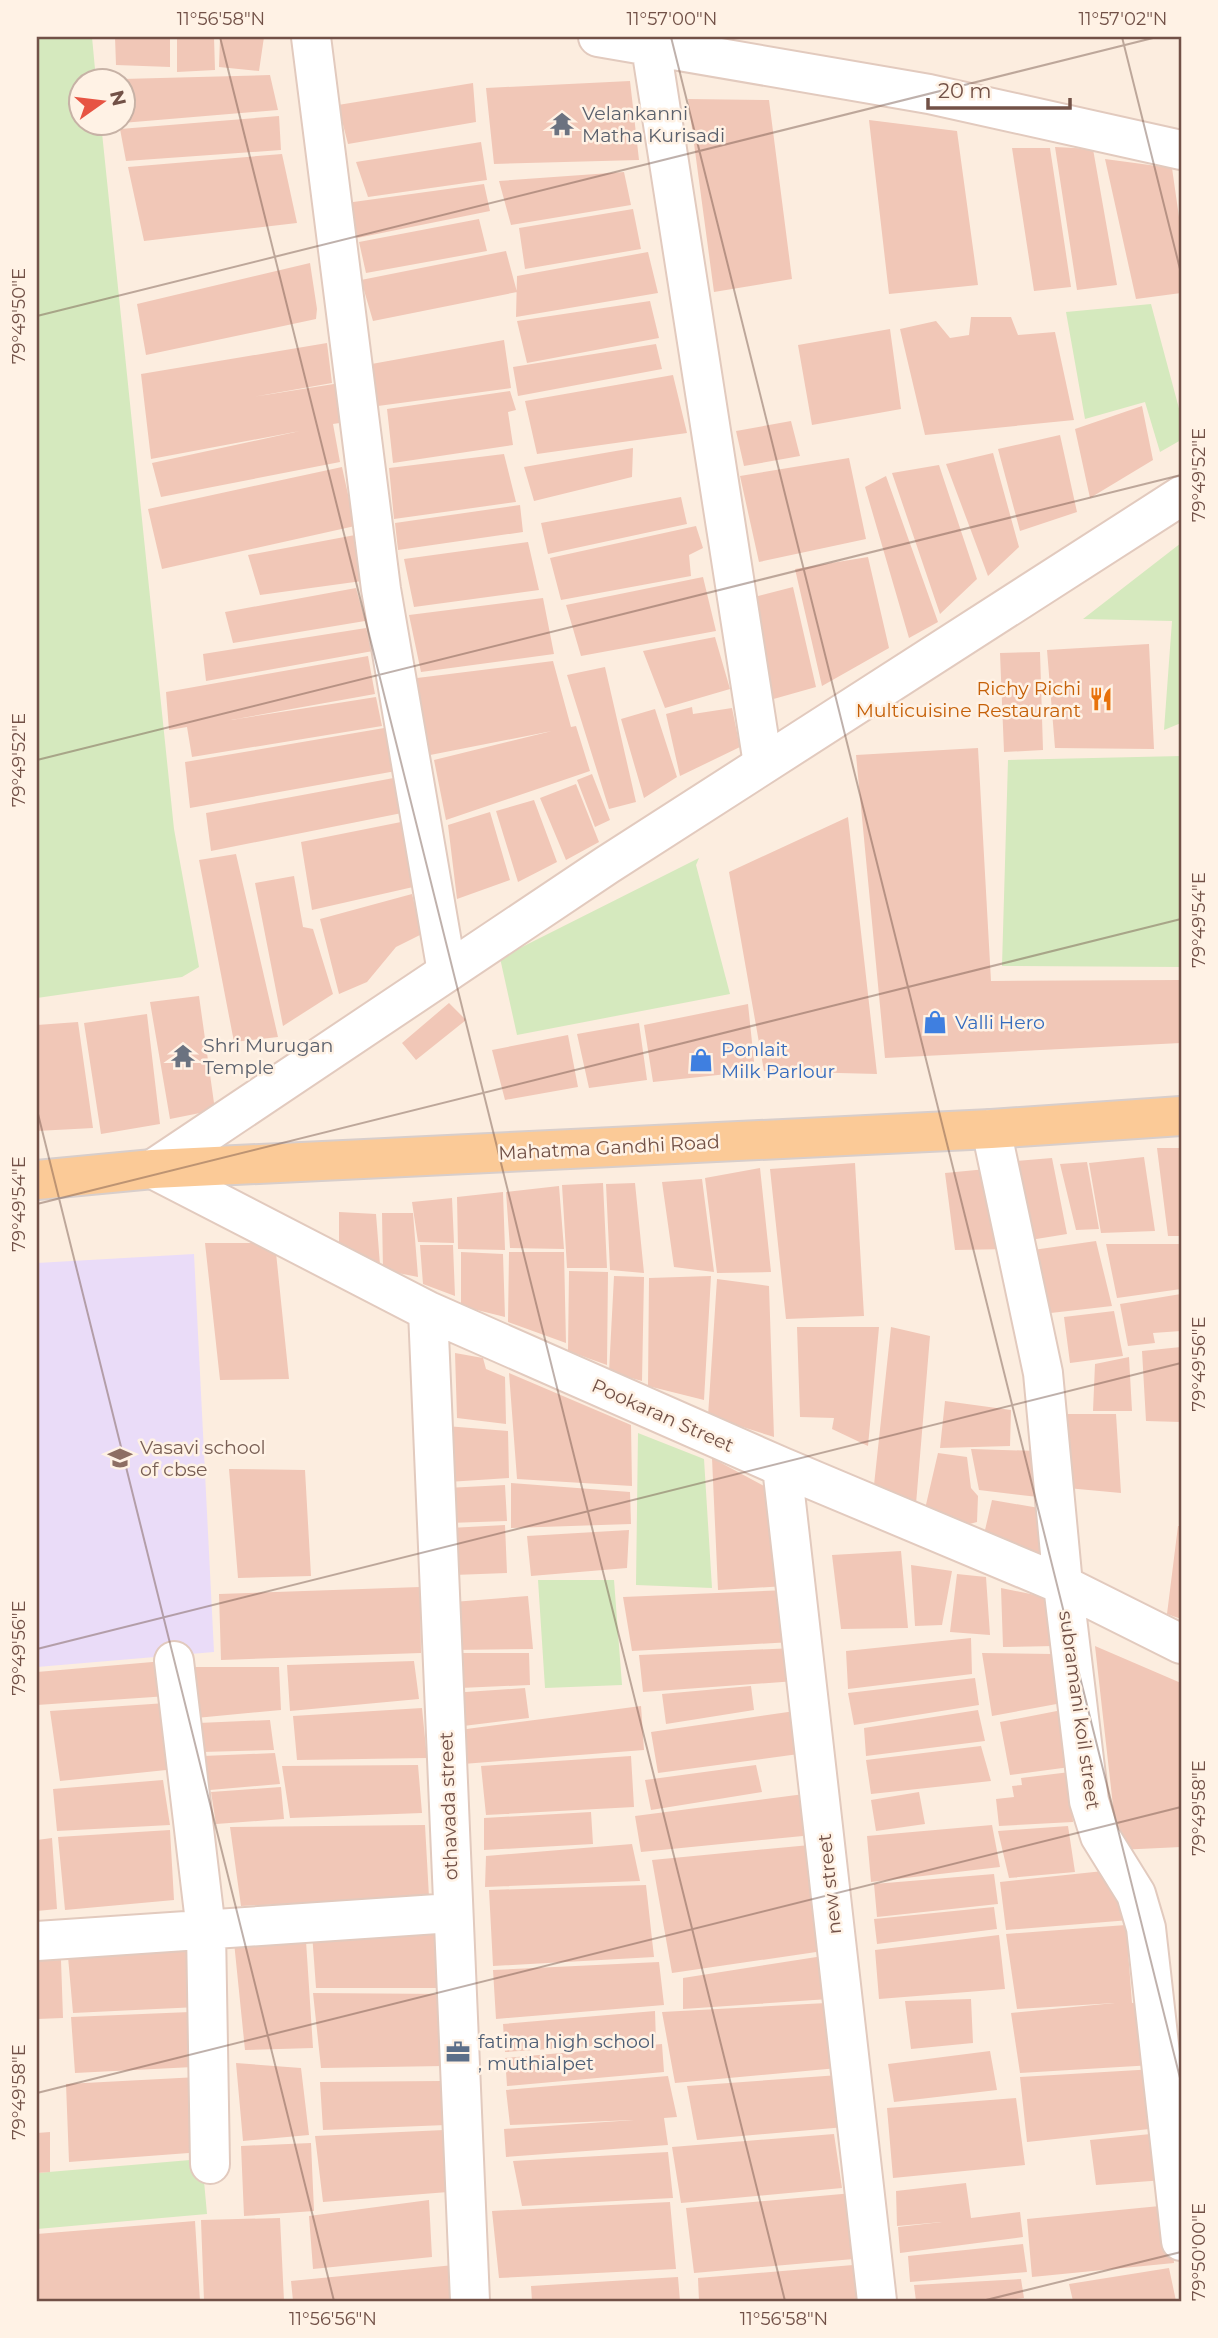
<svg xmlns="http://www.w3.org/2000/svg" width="1218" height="2338" viewBox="0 0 1218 2338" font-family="Montserrat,sans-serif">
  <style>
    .education { fill: #eadcf8 }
    .green { fill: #d5e9be }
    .building { fill: #f1c7b7 }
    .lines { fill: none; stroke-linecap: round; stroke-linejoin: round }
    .minor-casing { stroke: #e2cabe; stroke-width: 42 }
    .tertiary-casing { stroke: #e2cabe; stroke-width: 42 }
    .primary-casing { stroke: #d8cecb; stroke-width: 42 }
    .minor { stroke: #fff; stroke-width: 38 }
    .tertiary { stroke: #fff; stroke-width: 38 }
    .primary { stroke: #fbca97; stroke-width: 38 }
    .ticks { fill: none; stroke: #725147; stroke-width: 2; stroke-opacity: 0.45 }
    .labels { text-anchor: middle; stroke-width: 5; stroke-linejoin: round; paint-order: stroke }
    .worship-label { font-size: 19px; fill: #5b616d; stroke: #fff2e5; text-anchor: start }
    .food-label { font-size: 19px; fill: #c56008; stroke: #fff2e5; text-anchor: end }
    .shop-label { font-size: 19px; fill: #366cbe; stroke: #fff2e5; text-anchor: start }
    .street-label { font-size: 19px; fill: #725147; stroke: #fff2e5 }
    .education-label { font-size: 19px; fill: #785e54; stroke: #fff2e5; text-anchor: start }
    .service-label { font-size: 19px; fill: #4e5e75; stroke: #fff2e5; text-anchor: start }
    .neatline { fill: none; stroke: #725147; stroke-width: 2.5 }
    .ticks-label { font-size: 18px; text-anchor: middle; fill: #725147 }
  </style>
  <rect width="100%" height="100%" fill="#fceddf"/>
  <!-- education -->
  <path class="education" d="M194,1254L214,1652L37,1667V1263Z"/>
  <!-- green -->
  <path class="green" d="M37,37H92L96,80H80V122L101,123L174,829L199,967L182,977L37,998Z
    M1151,304L1181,416V440L1160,452L1145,402L1085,419L1066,312Z
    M1181,543V723L1164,730L1172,621L1083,619Z
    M1181,756V967L1002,966L1008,760Z
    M699,858L696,865L730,994L517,1035L500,958Z
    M638,1433L704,1459L712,1588L636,1585Z
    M538,1580H614L622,1685L545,1688Z
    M202,2159L207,2214L37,2229V2173Z"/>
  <!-- building -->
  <path class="building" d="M115,37H170V67L116,65Z
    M177,37H214L215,70L177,72Z
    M220,37H264L259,71L219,67Z
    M270,75L278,110L122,123V79Z
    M630,81L639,160L494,164L486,88Z
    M473,83L476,122L348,144L338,105Z
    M688,99L769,100L792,279L714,292Z
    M279,116L281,150L126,161L120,129Z
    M869,120L957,131L978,285L889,294Z
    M481,142L487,180L368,197L356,162Z
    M1055,147L1093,149L1117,285L1077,290Z
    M1012,148H1050L1071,287L1034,291Z
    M282,154L297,223L144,241L128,167Z
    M1105,159L1172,168L1181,231V293L1136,299Z
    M624,172L631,205L511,225L499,181Z
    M484,184L490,211L352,239L346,203Z
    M633,209L641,249L525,269L519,228Z
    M479,219L487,251L366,273L359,242Z
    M506,251L517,292L373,321L361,280Z
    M648,252L658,293L516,317L517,276Z
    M310,263L317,309L316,319L146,355L137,304Z
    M650,301L659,338L527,363L517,321Z
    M971,317H1011L1018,335L1055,332L1074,420L925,435L900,329L936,321L950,338L969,335Z
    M890,329L901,409L812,425L798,345Z
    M504,340L511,388L378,406L366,365Z
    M327,343L332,383L252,397L340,383L346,422L333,424L340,462L161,497L152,463L300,431L151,459L141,374Z
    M656,344L662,369L518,396L513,367Z
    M673,375L687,433L537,454L525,401Z
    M510,391L516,410L508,412L513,445L393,463L387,409Z
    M1142,406L1153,460L1090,498L1075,429Z
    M791,421L800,456L744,466L736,431Z
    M1060,435L1077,512L1020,531L998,449Z
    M633,448L632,477L534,501L524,467Z
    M993,453L1019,547L988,576L946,464Z
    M504,454L516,502L394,519L389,468Z
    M849,458L866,539L759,562L740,476Z
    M939,465L977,579L940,614L892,473Z
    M342,467L355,526L162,569L148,509Z
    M886,476L938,622L909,638L865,487Z
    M681,497L687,524L548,554L541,523Z
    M520,505L523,532L398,550L395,523Z
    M696,526L703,548L689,555L691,576L561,600L550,558Z
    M355,535L362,581L260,595L248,555Z
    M528,542L539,590L414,607L404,559Z
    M868,557L889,648L822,686L795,569Z
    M703,577L716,631L581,656L566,605Z
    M793,587L816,687L770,700L746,599Z
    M356,588L365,621L233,643L225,612Z
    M543,598L554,654L421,672L409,615Z
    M366,628L373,651L206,681L203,654Z
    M715,637L730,689L665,708L643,651Z
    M1149,644L1154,749L1055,748L1047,650Z
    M1040,652L1043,750L1004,752L1000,653Z
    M368,656L375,694L231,720L376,697L382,726L192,757L187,727L169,730L166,692Z
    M553,661L571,727L576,726L590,771L446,820L434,760L552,731L420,757L409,679Z
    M605,667L636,802L609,809L567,675Z
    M692,707L693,714L732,708L740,747L680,776L666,714Z
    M655,709L677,777L644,798L621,719Z
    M390,727L396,771L190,808L185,762Z
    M978,748L991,981L1181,980V1043L885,1058L856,755Z
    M592,774L610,820L595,827L577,780Z
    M399,777L407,812L211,851L206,813Z
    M576,784L599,842L566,860L540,798Z
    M534,800L557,862L518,882L496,811Z
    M490,812L510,880L457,899L448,825Z
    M848,817L877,1074L764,1071L729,872Z
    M411,820L422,885L312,910L301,842Z
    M236,854L278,1037L234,1042L199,860Z
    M294,876L303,927L313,929L333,994L283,1026L255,883Z
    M412,894L422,934L396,947L367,982L339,994L320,919Z
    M199,996L215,1110L170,1119L150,1002Z
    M449,1003L466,1020L416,1060L402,1043Z
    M748,1004L755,1071L653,1082L644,1025Z
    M147,1014L160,1124L101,1134L84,1023Z
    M78,1022L93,1128L37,1131V1025Z
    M639,1023L647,1080L589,1088L577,1034Z
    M568,1035L578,1087L505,1100L492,1050Z
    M1157,1148H1181V1236H1168Z
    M1144,1157L1155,1231L1101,1233L1089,1163Z
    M1052,1158L1067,1234L1018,1242L1005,1162Z
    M1087,1162L1099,1229L1076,1230L1060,1164Z
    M855,1163L864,1316L786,1319L770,1169Z
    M760,1168L771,1272L717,1273L705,1178Z
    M997,1168L1010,1249L955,1250L945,1173Z
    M702,1179L714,1272L674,1267L662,1182Z
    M603,1183L607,1268H567L562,1185Z
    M635,1183L644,1273L610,1270L606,1184Z
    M559,1186L564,1249L510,1248L506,1192Z
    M503,1192L505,1250L458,1249L457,1197Z
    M452,1198L454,1243L418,1242L412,1202Z
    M339,1212L376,1214L380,1265L339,1257Z
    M382,1213H413L418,1277L383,1270Z
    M1096,1241L1112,1306L1033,1315L1019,1252Z
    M205,1243H275L289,1379L220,1380Z
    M1106,1244H1181V1289L1117,1298Z
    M420,1245H453L455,1296L423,1284Z
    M461,1252L503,1254L505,1317L461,1306Z
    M509,1252H564L566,1343L508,1322Z
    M569,1271L608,1272L607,1365L568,1351Z
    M614,1276L644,1277L642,1381L609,1372Z
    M711,1276L704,1400L648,1386L649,1278Z
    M717,1279L769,1286L774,1437L708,1416Z
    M1181,1294V1331L1153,1333L1155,1343L1128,1346L1120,1304Z
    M1114,1311L1123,1356L1070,1363L1064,1317Z
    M797,1327H879L868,1446L832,1429L834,1418L800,1417Z
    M891,1327L930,1336L916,1504L874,1485Z
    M1181,1347V1422L1146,1421L1142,1351Z
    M455,1353L483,1358L486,1369L505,1377L506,1424L457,1418Z
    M1129,1357L1132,1411H1093L1095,1364Z
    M509,1373L631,1425L632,1486L517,1479Z
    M945,1401L1011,1410L1010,1446L940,1448Z
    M1062,1414H1116L1121,1493L1067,1488Z
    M446,1426L508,1431L509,1478L448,1482Z
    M971,1449L1038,1451V1497L979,1490Z
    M938,1453L967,1457L971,1488L978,1496L977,1522L966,1525L925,1509Z
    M712,1458L777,1493L786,1586L718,1590Z
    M229,1469L305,1470L311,1576L238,1578Z
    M511,1483L630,1492L631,1524L511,1528Z
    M505,1485L507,1521L449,1523L446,1488Z
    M992,1500L1045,1509L1044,1563L982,1543Z
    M505,1525L507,1573L454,1575L450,1528Z
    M1178,1526H1181V1619L1167,1614Z
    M629,1530L627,1568L531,1576L527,1536Z
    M901,1551L908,1628L841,1629L832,1555Z
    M911,1565L952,1571L942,1625L915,1626Z
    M957,1574L986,1577L990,1635L950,1632Z
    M420,1587L421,1653L221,1660L219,1594Z
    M1001,1588L1050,1598L1055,1646L1003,1647Z
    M788,1590L792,1642L632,1651L623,1597Z
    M528,1596L533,1649L452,1650L453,1602Z
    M971,1638L972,1674L848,1689L846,1651Z
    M1095,1646L1181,1683V1847L1118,1850Z
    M794,1648L796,1681L643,1692L639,1655Z
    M456,1653H529L530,1685L460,1688Z
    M982,1653L1053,1654L1062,1703L992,1716Z
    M164,1661L168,1696L37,1705V1672Z
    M414,1661L419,1699L290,1711L287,1665Z
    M187,1667H279L281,1710L196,1718Z
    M975,1678L979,1705L854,1725L848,1693Z
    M751,1686L754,1710L666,1724L662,1694Z
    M525,1688L529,1718L455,1727L451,1693Z
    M166,1703L176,1769L60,1781L50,1711Z
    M641,1706L644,1750L463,1764L459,1730Z
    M422,1708L427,1758L297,1760L293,1716Z
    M802,1710L806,1753L658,1773L651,1732Z
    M978,1710L985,1741L866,1756L864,1728Z
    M1062,1710L1070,1767L1010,1775L1000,1722Z
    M270,1720L274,1750L202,1752L198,1723Z
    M981,1746L991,1781L871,1794L866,1760Z
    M275,1753L280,1784L210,1790L203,1756Z
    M631,1756L634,1807L486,1815L481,1766Z
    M418,1765L422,1813L290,1818L282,1766Z
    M756,1765L762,1792L651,1810L645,1780Z
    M1070,1772L1073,1822L999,1826L996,1799L1014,1797L1012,1786L1022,1785L1021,1778Z
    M163,1780L170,1825L57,1831L53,1789Z
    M281,1787L284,1819L216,1824L211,1792Z
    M919,1792L925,1824L876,1831L871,1800Z
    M812,1793L813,1835L641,1852L635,1816Z
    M591,1812L593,1844L484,1850V1818Z
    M425,1825L429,1897L241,1906L230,1827Z
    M992,1825L1000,1867L871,1882L867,1836Z
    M1068,1826L1075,1872L1009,1878L998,1831Z
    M170,1830L174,1900L65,1910L58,1837Z
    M52,1838L57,1909L37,1911V1840Z
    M632,1844L640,1881L485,1887L486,1856Z
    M810,1845L823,1951L672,1973L652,1860Z
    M1113,1870L1130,1920L1006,1930L1000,1882Z
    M994,1874L998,1904L877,1917L874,1884Z
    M646,1885L654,1957L493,1966L489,1890Z
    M994,1907L997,1929L877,1944L874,1919Z
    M1126,1925L1132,2003L1144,2002L1153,2065L1020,2073L1011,2013L1115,2003L1017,2009L1006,1934Z
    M438,1926L441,1988H316L312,1933Z
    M999,1935L1005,1989L879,1999L875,1950Z
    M306,1941L313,2048L245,2050L234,1942Z
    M193,1951L198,2007L73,2013L68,1957Z
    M823,1956L829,1999L683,2009V1978Z
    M61,1960L63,2018L37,2019V1961Z
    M659,1962L664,2005L496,2019L493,1970Z
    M313,1993L445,1994L444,2066L321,2068Z
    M971,1999L973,2043L911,2049L905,2001Z
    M826,2003L838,2068L675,2083L662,2012Z
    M655,2011L656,2042L505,2052L503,2024Z
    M190,2012L193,2067L75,2073L71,2017Z
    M662,2044L664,2072L507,2086L505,2058Z
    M990,2051L997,2090L894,2102L888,2064Z
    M236,2063L301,2068L309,2135L243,2141Z
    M1155,2069L1159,2128L1027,2142L1020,2077Z
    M839,2075L845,2127L697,2140L687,2086Z
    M668,2076L677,2117L664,2118L668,2145L506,2157L504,2129L634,2120L510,2125L506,2090Z
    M198,2077L202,2152L69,2162L66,2084Z
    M440,2081L446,2125L323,2130L320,2082Z
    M1016,2098L1025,2165L893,2178L887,2108Z
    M444,2130L448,2192L323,2202L315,2136Z
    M50,2132V2172L37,2173V2133Z
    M1161,2133L1165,2180L1096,2185L1090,2140Z
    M834,2134L842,2188L681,2203L672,2147Z
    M311,2143L314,2211L244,2216L241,2146Z
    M668,2152L673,2198L522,2206L513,2161Z
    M966,2183L971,2218L1020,2212L1023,2237L900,2253L898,2227L942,2222L897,2226L896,2191Z
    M853,2193L865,2258L694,2273L686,2208Z
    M429,2200L432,2257L313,2269L309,2216Z
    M670,2202L676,2269L499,2278L492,2211Z
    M1170,2205L1174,2263L1032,2277L1027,2219Z
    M280,2218L284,2301H204L201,2220Z
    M195,2221L200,2301H37V2234Z
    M1023,2244L1027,2272L910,2282L908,2256Z
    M454,2265L457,2301H293L291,2281Z
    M853,2265L857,2301H699L698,2278Z
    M1169,2268L1176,2301H1073L1069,2284Z
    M678,2277L680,2301H532L531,2286Z
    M1021,2279L1024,2298L999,2301H916L914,2285Z"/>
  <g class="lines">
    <!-- minor casing -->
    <g class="minor-casing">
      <path id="minor" d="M311,37L381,589L447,972
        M598,37L929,94L1181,150
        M651,47L763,764
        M991,1129L1043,1373L1063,1585L1089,1801L1100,1836L1136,1894L1146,1928L1181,2241
        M153,1169L428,1311L782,1467L1063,1585L1181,1644
        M428,1311L470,2301
        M782,1467L877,2301
        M174,1661L206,1930L210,2164
        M37,1941L452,1913"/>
    </g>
    <!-- tertiary casing -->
    <g class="tertiary-casing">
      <path id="tertiary" d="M153,1169L607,865L1181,496"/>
    </g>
    <!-- primary casing -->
    <g class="primary-casing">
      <path id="primary" d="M37,1180L153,1169L991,1129L1181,1116"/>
    </g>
    <!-- minor -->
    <use href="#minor" class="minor"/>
    <!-- tertiary -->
    <use href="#tertiary" class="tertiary"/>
    <!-- primary -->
    <use href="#primary" class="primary"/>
  </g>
  <!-- ticks -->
  <path class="ticks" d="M220,37L785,2301M671,37L1181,2082M1122,37L1181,273M37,316L1157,37M37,760L1181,475M37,1110L334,2301M37,1204L1181,919M37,1649L1181,1363M37,2093L1181,1807M982,2301L1181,2252"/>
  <!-- icons -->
  <defs>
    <g id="temple-bare" transform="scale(1.89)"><path d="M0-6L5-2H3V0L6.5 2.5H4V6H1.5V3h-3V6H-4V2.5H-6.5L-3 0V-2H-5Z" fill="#6b7280" stroke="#fff2e5" stroke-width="2.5" paint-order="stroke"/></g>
    <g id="restaurant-bare" transform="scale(1.89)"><path d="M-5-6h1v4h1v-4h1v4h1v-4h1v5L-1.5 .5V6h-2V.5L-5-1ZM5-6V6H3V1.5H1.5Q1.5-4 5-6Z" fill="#e8710a" stroke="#fff2e5" stroke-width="2.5" paint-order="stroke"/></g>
    <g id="shop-bare" transform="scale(1.89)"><path d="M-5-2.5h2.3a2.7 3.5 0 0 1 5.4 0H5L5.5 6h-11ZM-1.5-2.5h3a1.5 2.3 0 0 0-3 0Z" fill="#3f7fe0" stroke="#fff2e5" stroke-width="2.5" paint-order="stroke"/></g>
    <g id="school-bare" transform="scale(1.89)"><path d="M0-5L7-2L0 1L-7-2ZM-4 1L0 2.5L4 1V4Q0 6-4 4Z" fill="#8d6e63" stroke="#fff2e5" stroke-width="2.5" paint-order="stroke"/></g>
    <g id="office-bare" transform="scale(1.89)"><path d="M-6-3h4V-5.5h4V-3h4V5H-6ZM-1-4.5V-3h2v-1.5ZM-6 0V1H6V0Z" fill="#5c6f8a" stroke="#fff2e5" stroke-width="2.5" paint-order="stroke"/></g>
  </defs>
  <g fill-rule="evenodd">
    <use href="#temple-bare" x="562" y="124"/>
    <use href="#restaurant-bare" x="1101" y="699"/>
    <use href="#shop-bare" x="935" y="1022"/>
    <use href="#temple-bare" x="183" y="1056"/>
    <use href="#shop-bare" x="701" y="1060"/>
    <use href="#school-bare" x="120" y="1458"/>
    <use href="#office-bare" x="458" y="2052"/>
  </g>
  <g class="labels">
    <!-- worship labels -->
    <g class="worship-label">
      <text x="582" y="120">Velankanni<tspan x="582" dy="22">Matha Kurisadi</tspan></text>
      <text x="203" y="1052">Shri Murugan<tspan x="203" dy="22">Temple</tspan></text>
    </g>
    <!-- food labels -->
    <g class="food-label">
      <text x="1081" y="695">Richy Richi<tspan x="1081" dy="22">Multicuisine Restaurant</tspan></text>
    </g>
    <!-- shop labels -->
    <g class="shop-label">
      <text x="955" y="1029">Valli Hero</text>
      <text x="721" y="1056">Ponlait<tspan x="721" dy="22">Milk Parlour</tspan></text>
    </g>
    <!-- street labels -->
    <g class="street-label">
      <text transform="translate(609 1147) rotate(-3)" y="7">Mahatma Gandhi Road</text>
      <text transform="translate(663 1415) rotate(24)" y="7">Pookaran Street</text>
      <text transform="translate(1080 1710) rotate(82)" y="7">subramani koil street</text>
      <text transform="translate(448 1806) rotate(-92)" y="7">othavada street</text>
      <text transform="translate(829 1884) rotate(-96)" y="7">new street</text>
    </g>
    <!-- education labels -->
    <g class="education-label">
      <text x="140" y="1454">Vasavi school<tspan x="140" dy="22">of cbse</tspan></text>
    </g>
    <!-- service labels -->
    <g class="service-label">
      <text x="478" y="2048">fatima high school<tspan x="478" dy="22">, muthialpet</tspan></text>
    </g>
  </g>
  <!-- border -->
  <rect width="1218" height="2338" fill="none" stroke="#fff2e5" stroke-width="77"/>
  <!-- north arrow -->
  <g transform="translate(102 102) rotate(76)"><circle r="33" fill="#fff2e5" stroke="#c7b2a6" stroke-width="2"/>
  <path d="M0-5L12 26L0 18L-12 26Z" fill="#e75443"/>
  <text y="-10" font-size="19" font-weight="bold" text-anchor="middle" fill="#725147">N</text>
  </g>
  <!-- scale -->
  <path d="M928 98v10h142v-10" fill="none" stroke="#725147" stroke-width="3.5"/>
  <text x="938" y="98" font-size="21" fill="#725147" stroke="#fff2e5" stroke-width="5" paint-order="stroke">20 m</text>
  <rect x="38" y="38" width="1142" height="2262" class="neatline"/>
  <g class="ticks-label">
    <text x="221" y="25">11°56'58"N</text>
    <text x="672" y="25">11°57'00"N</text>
    <text x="1123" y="25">11°57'02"N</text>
    <text transform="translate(19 316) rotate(-90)" y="6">79°49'50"E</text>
    <text transform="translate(1199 475) rotate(-90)" y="6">79°49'52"E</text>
    <text transform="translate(19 760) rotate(-90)" y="6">79°49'52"E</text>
    <text transform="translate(1199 920) rotate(-90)" y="6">79°49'54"E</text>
    <text transform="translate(19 1204) rotate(-90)" y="6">79°49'54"E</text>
    <text transform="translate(1199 1364) rotate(-90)" y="6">79°49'56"E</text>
    <text transform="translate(19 1648) rotate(-90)" y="6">79°49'56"E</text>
    <text transform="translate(1199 1808) rotate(-90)" y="6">79°49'58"E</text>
    <text transform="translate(19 2092) rotate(-90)" y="6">79°49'58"E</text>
    <text transform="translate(1199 2252) rotate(-90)" y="6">79°50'00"E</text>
    <text x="333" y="2325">11°56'56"N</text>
    <text x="784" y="2325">11°56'58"N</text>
  </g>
</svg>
